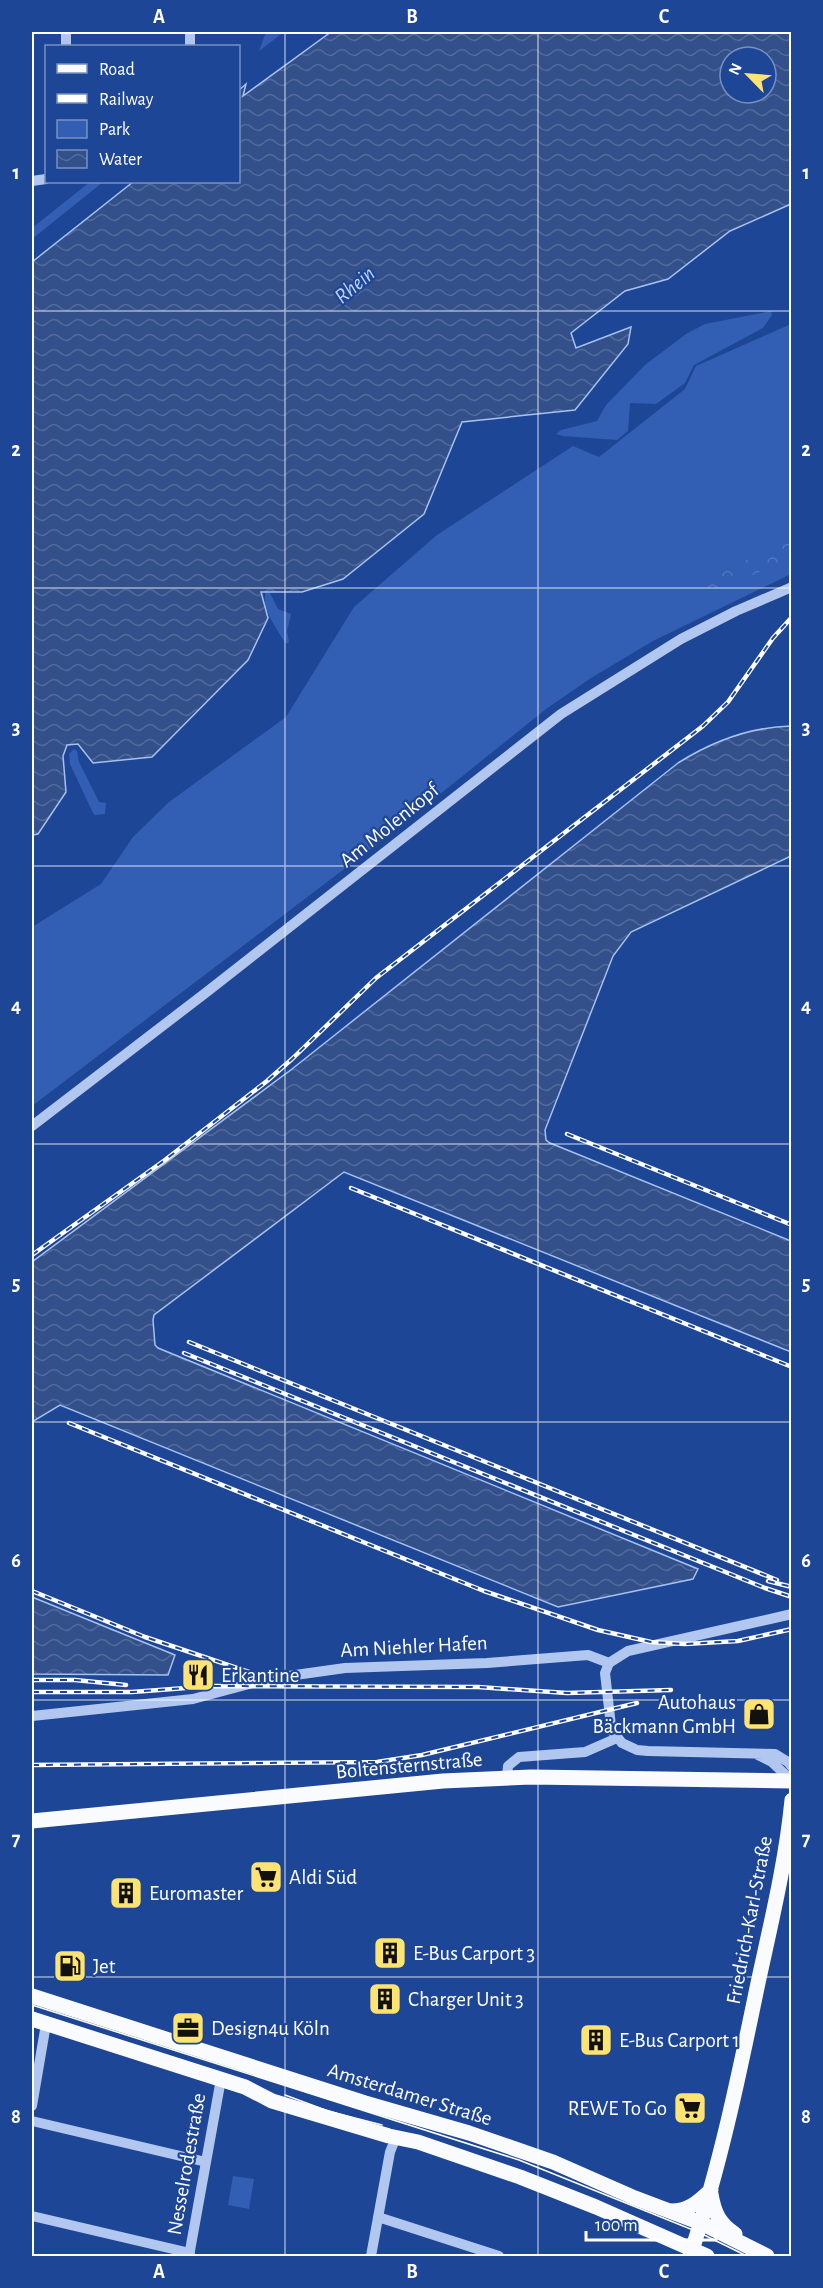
<svg xmlns="http://www.w3.org/2000/svg" width="823" height="2288" viewBox="0 0 823 2288" font-family="'Alegreya Sans',sans-serif">
  <style>
    .green { fill: #325fb3 }
    .forest { fill: url(#forest-crowns) }
    .water { fill: url(#water-waves); stroke: #a5c1f0; stroke-width: 1.5; fill-rule: evenodd }
    .lines { fill: none; stroke-linecap: round; stroke-linejoin: round }
    .minor { stroke: #b2c7ef; stroke-width: 10 }
    .major { stroke: #fafbff; stroke-width: 15 }
    .tram { stroke: #fff; stroke-width: 1.5 }
    .rail-casing { stroke: #fff; stroke-width: 4.5 }
    .rail { stroke: #1e4696; stroke-width: 2; stroke-dasharray: 7; stroke-linecap: butt }
    .grid { fill: none; stroke: #fff; stroke-width: 1.5; stroke-opacity: 0.55 }
    .labels { text-anchor: middle; stroke-width: 4.5; stroke-linejoin: round; paint-order: stroke }
    .street-label { font-size: 21px; fill: #fff; stroke: #1e4696 }
    .poi-label { font-size: 21px; fill: #fff; stroke: #1e4696; text-anchor: start }
    .water-label { font-size: 22px; font-style: italic; fill: #bed2f5; stroke: #1e4696 }
    .neatline { fill: none; stroke: #fff; stroke-width: 2 }
    .grid-label { font-size: 20px; text-anchor: middle; font-weight: bold; fill: #fff }
  </style>
  <defs>
    <pattern id="forest-crowns" width="20" height="18" patternUnits="userSpaceOnUse" patternTransform="scale(1.5)"><rect width="20" height="18" fill="#325fb3"/><path d="M2 6a3 3 0 1 1 6 0M12 15a3 3 0 1 1 6 0" fill="none" stroke="#5177be"/></pattern>
    <pattern id="water-waves" width="16" height="10" patternUnits="userSpaceOnUse" patternTransform="scale(1.5)"><rect width="16" height="10" fill="#33508b"/><path d="M0 5q4-4 8 0t8 0" fill="none" stroke="#526a9c"/></pattern>
  </defs>
  <rect width="100%" height="100%" fill="#1e4696"/>
  <!-- green -->
  <path class="green" d="M266,32H284L259,51Z
    M90,182H103L32,239V228Z
    M771,311L772,315L763,328L694,365L685,383L656,404L630,403L628,431L617,440L563,436L556,434L561,430L597,421L606,405L645,365L686,334L705,324Z
    M791,324V574L653,641L591,678L546,709L389,835L32,1106V927L101,884L133,837L169,802L286,717L354,607L437,535L573,446L599,457L685,389L696,366Z
    M266,592L270,593L278,609L291,614L287,631L289,642L286,644C278,630 260,608 266,592Z
    M74,749L77,751L79,762L99,802L106,803L105,814L95,815L93,813L70,764L69,754Z
    M233,2176L254,2179L249,2209L228,2205Z"/>
  <!-- forest -->
  <path class="forest" d="M791,538V558L723,588H707L717,574Z"/>
  <!-- water -->
  <path class="water" d="M331,32H791V204L730,231L668,279L625,291L571,333L576,348L631,327L628,344L575,410L462,422L424,514L343,579L302,592H261L268,618L248,660L152,757L93,763L78,744L67,745L63,756L66,792L38,834L32,835V262L133,182H238L239,90L246,84L243,96ZM730,57H766V93H730Z
    M791,726V856L631,932L613,956L545,1130L546,1140L550,1143L791,1241V1352L344,1172L154,1315L153,1320L155,1345L158,1348L698,1569L693,1579L558,1607L60,1405L32,1422V1262L292,1069L678,763C713,741 750,727 791,726Z
    M32,1597L175,1655L168,1675L32,1674Z"/>
  <g class="lines">
    <!-- minor -->
    <path class="minor" d="M66,46V32
      M190,46V32
      M32,181L46,179
      M32,1126L208,991L561,714L681,639L736,611L792,587
      M792,1614L628,1651L609,1663L605,1673L611,1726L613,1732L622,1743L637,1750L648,1751L775,1754L788,1762L792,1767
      M32,1716L193,1699L267,1679L345,1668L487,1663L588,1655L609,1663
      M758,1755L772,1762L792,1781
      M507,1778L508,1766L519,1757L585,1752L617,1738
      M32,2106L46,2024
      M32,2121L206,2162
      M32,2216L190,2253
      M378,2217L499,2256
      M189,2256L221,2079
      M371,2256L390,2152L396,2137"/>
    <!-- major -->
    <path class="major" d="M32,1821L443,1781L531,1777L792,1781
      M32,1996L365,2103L469,2133L553,2162L635,2198L701,2223L767,2256
      M32,2019L245,2087L272,2101L389,2136L418,2142L520,2177L596,2207L707,2256
      M711,2194C714,2212 719,2224 735,2234
      M671,2211C689,2211 698,2202 711,2190
      M690,2256C720,2167 739,2075 758,1983C771,1923 786,1862 792,1800"/>
    <!-- tram -->
    <path class="tram" d="M32,2005L519,2160L698,2232L747,2256
      M285,2095L328,2111L382,2125"/>
    <!-- rail casing -->
    <g class="rail-casing">
      <path id="rail" d="M567,1134L792,1225
        M351,1188L792,1367
        M32,1255L165,1160L267,1081L292,1059L376,978L703,726L728,702L773,638L792,617
        M189,1342L777,1580
        M184,1353L765,1588L792,1597
        M69,1423L484,1591L598,1630L651,1642L685,1644L738,1641L792,1629
        M768,1581L792,1587
        M32,1591L145,1637L276,1681
        M32,1680H75L126,1685
        M32,1692H132L213,1686L478,1687L567,1693L671,1690
        M32,1765L377,1762L422,1755L637,1703"/>
    </g>
    <!-- rail -->
    <use href="#rail" class="rail"/>
  </g>
  <!-- grid -->
  <path class="grid" d="M285,32V2256M538,32V2256M32,311H792M32,588H792M32,866H792M32,1144H792M32,1422H792M32,1700H792M32,1977H792"/>
  <!-- icons -->
  <defs>
    <g id="restaurant-square" transform="scale(1.725)"><rect x="-9" y="-9" width="18" height="18" rx="4" fill="#fde371" stroke="#1e4696"/><path d="M-5-6h1v4h1v-4h1v4h1v-4h1v5L-1.5 .5V6h-2V.5L-5-1ZM5-6V6H3V1.5H1.5Q1.5-4 5-6Z" fill="#111"/></g>
    <g id="shop-square" transform="scale(1.725)"><rect x="-9" y="-9" width="18" height="18" rx="4" fill="#fde371" stroke="#1e4696"/><path d="M-5-2.5h2.3a2.7 3.5 0 0 1 5.4 0H5L5.5 6h-11ZM-1.5-2.5h3a1.5 2.3 0 0 0-3 0Z" fill="#111"/></g>
    <g id="supermarket-square" transform="scale(1.725)"><rect x="-9" y="-9" width="18" height="18" rx="4" fill="#fde371" stroke="#1e4696"/><path d="M-6-5.5h2.5l.6 2H6L4.5 2H-2.5L-4.4-4H-6ZM-1.5 3.2a1.3 1.3 0 1 0 .1 0ZM3 3.2a1.3 1.3 0 1 0 .1 0Z" fill="#111"/></g>
    <g id="building-square" transform="scale(1.725)"><rect x="-9" y="-9" width="18" height="18" rx="4" fill="#fde371" stroke="#1e4696"/><path d="M-4-6H4V6H1V3H-1V6H-4ZM-2.5-4.3h1.7v1.8h-1.7ZM.8-4.3h1.7v1.8H.8ZM-2.5-1h1.7V.8h-1.7ZM.8-1h1.7V.8H.8Z" fill="#111"/></g>
    <g id="fuel-square" transform="scale(1.725)"><rect x="-9" y="-9" width="18" height="18" rx="4" fill="#fde371" stroke="#1e4696"/><path d="M-5.5-6h7V0h2V4h1.3V-2.5L3-4.5l.8-.8L6-3V5H2.5V1h-1V6h-7ZM-4.2-4.7v3.2H.2V-4.7Z" fill="#111"/></g>
    <g id="office-square" transform="scale(1.725)"><rect x="-9" y="-9" width="18" height="18" rx="4" fill="#fde371" stroke="#1e4696"/><path d="M-6-3h4V-5.5h4V-3h4V5H-6ZM-1-4.5V-3h2v-1.5ZM-6 0V1H6V0Z" fill="#111"/></g>
  </defs>
  <g fill-rule="evenodd">
    <use href="#restaurant-square" x="198" y="1675"/>
    <use href="#shop-square" x="759" y="1714"/>
    <use href="#supermarket-square" x="266" y="1877"/>
    <use href="#building-square" x="126" y="1893"/>
    <use href="#building-square" x="390" y="1953"/>
    <use href="#fuel-square" x="70" y="1966"/>
    <use href="#building-square" x="385" y="1999"/>
    <use href="#office-square" x="188" y="2028"/>
    <use href="#building-square" x="596" y="2040"/>
    <use href="#supermarket-square" x="690" y="2108"/>
  </g>
  <g class="labels">
    <!-- street labels -->
    <g class="street-label">
      <text transform="translate(389 825) rotate(-39)" y="7">Am Molenkopf</text>
      <text transform="translate(414 1646) rotate(-3)" y="7">Am Niehler Hafen</text>
      <text transform="translate(409 1765) rotate(-5)" y="7">Boltensternstraße</text>
      <text transform="translate(749 1920) rotate(-79)" y="7">Friedrich-Karl-Straße</text>
      <text transform="translate(410 2094) rotate(17)" y="7">Amsterdamer Straße</text>
      <text transform="translate(186 2164) rotate(-80)" y="7">Nesselrodestraße</text>
    </g>
    <!-- poi labels -->
    <g class="poi-label">
      <text x="221" y="1682">Erkantine</text>
      <text x="736" y="1709" text-anchor="end">Autohaus<tspan x="736" dy="24">Bäckmann GmbH</tspan></text>
      <text x="289" y="1884">Aldi Süd</text>
      <text x="149" y="1900">Euromaster</text>
      <text x="413" y="1960">E-Bus Carport 3</text>
      <text x="93" y="1973">Jet</text>
      <text x="408" y="2006">Charger Unit 3</text>
      <text x="211" y="2035">Design4u Köln</text>
      <text x="619" y="2047">E-Bus Carport 1</text>
      <text x="667" y="2115" text-anchor="end">REWE To Go</text>
    </g>
    <!-- water labels -->
    <g class="water-label">
      <text transform="translate(354 284) rotate(-40)" y="8">Rhein</text>
    </g>
  </g>
  <!-- border -->
  <rect width="823" height="2288" fill="none" stroke="#1e4696" stroke-width="66"/>
  <!-- legend -->
  <rect x="45" y="45" width="195" height="138" fill="#1e4696" stroke="#7890c0" stroke-width="1.5"/>
  <rect x="57" y="64" width="30" height="9" fill="#fafbff" stroke="#7890c0" stroke-width="1.5"/>
  <text x="99" y="75" font-size="18" fill="#ffffff">Road</text>
  <rect x="57" y="94" width="30" height="9" fill="#ffffff" stroke="#7890c0" stroke-width="1.5"/>
  <text x="99" y="105" font-size="18" fill="#ffffff">Railway</text>
  <rect x="57" y="120" width="30" height="18" fill="#325fb3" stroke="#7890c0" stroke-width="1.5"/>
  <text x="99" y="135" font-size="18" fill="#ffffff">Park</text>
  <rect x="57" y="150" width="30" height="18" fill="url(#water-waves)" stroke="#7890c0" stroke-width="1.5"/>
  <text x="99" y="165" font-size="18" fill="#ffffff">Water</text>
  <!-- north arrow -->
  <g transform="translate(748 75) rotate(295)"><circle r="28" fill="#1e4696" stroke="#7890c0" stroke-width="1.5"/>
  <path d="M0-4.5L10 22L0 15L-10 22Z" fill="#fde371"/>
  <text y="-9" font-size="16" font-weight="bold" text-anchor="middle" fill="#ffffff">N</text>
  </g>
  <!-- scale -->
  <path d="M586 2231v9h130v-9" fill="none" stroke="#ffffff" stroke-width="3"/>
  <text x="595" y="2231" font-size="18" fill="#ffffff" stroke="#1e4696" stroke-width="4.5" paint-order="stroke">100 m</text>
  <rect x="33" y="33" width="757" height="2222" class="neatline"/>
  <g class="grid-label">
    <text x="159" y="23">A</text>
    <text x="412" y="23">B</text>
    <text x="664" y="23">C</text>
    <text x="16" y="179">1</text>
    <text x="806" y="179">1</text>
    <text x="16" y="456">2</text>
    <text x="806" y="456">2</text>
    <text x="16" y="734">3</text>
    <text x="806" y="734">3</text>
    <text x="16" y="1012">4</text>
    <text x="806" y="1012">4</text>
    <text x="16" y="1290">5</text>
    <text x="806" y="1290">5</text>
    <text x="16" y="1567">6</text>
    <text x="806" y="1567">6</text>
    <text x="16" y="1845">7</text>
    <text x="806" y="1845">7</text>
    <text x="16" y="2123">8</text>
    <text x="806" y="2123">8</text>
    <text x="159" y="2278">A</text>
    <text x="412" y="2278">B</text>
    <text x="664" y="2278">C</text>
  </g>
</svg>
